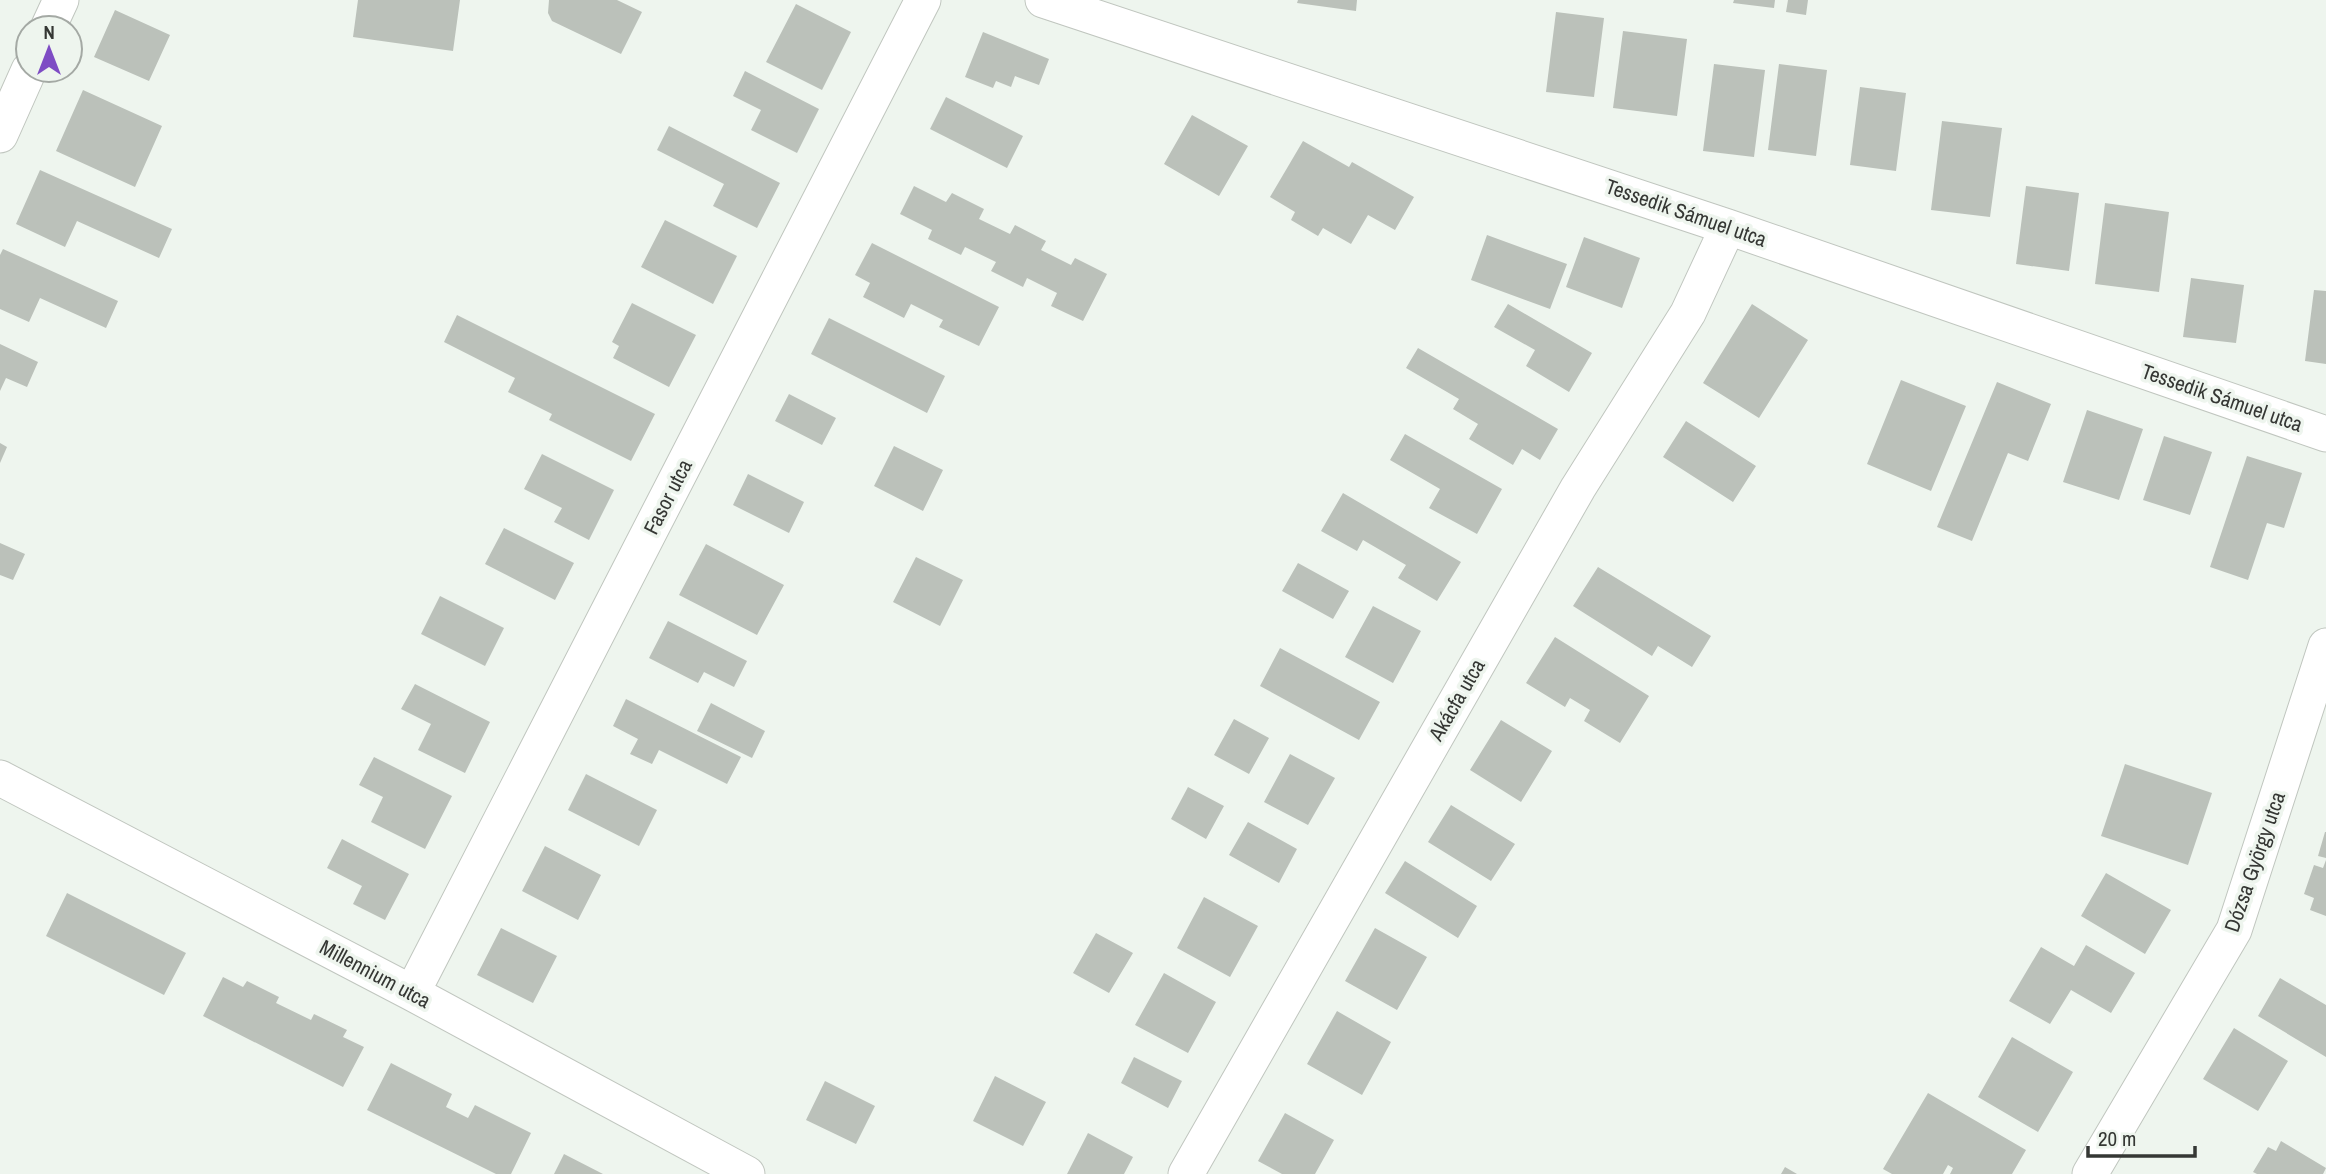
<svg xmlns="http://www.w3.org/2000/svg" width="2326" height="1174" viewBox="0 0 2326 1174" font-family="'Archivo Narrow',sans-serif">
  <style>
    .building { fill: #bbc1ba }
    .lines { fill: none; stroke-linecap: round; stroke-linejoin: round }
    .minor-casing { stroke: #c0c6bf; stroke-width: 37 }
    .minor { stroke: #fff; stroke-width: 35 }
    .labels { text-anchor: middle; stroke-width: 7; stroke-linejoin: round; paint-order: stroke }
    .street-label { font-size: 21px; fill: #353734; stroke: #eef5ee }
  </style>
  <rect width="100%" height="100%" fill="#eef5ee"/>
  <!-- building -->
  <path class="building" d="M358,0H460L453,51L353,37Z
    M549,0H617L642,12L621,54L552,21L548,13Z
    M1298,0H1357L1356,11L1297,3Z
    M1734,0H1775L1774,8L1733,3Z
    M1788,0H1808L1806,15L1786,12Z
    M796,4L851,32L822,90L766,62Z
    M115,10L170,35L149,81L94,57Z
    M1556,12L1604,18L1594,97L1546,92Z
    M1623,31L1687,39L1677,116L1613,108Z
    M983,32L1049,59L1039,85L1015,76L1011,87L996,81L993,88L965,77Z
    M1714,64L1765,70L1754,157L1703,151Z
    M1779,64L1827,70L1816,156L1768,150Z
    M745,71L819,109L797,153L751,130L761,110L733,96Z
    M1860,87L1906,93L1896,171L1850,165Z
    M83,90L162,126L135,187L56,151Z
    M946,97L1023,136L1007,168L930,129Z
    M1192,115L1248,146L1219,196L1164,164Z
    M1942,121L2002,128L1990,217L1931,210Z
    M669,126L780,183L757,228L713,206L724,184L657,150Z
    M1303,141L1349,167L1352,162L1414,197L1395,230L1368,215L1351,244L1323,228L1318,236L1291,220L1295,212L1270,197Z
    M40,170L172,229L159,258L77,221L65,247L16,224Z
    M914,186L946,202L952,193L984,209L979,219L1010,234L1015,225L1046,241L1041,250L1071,265L1075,258L1107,274L1083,321L1051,306L1057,293L1027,278L1023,287L991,271L996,262L965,247L961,255L928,239L932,230L900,214Z
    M2026,186L2079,193L2069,271L2016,264Z
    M2105,203L2169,212L2159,292L2095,284Z
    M665,220L737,256L713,304L641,267Z
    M1487,235L1567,264L1550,309L1471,280Z
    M1584,237L1640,258L1622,308L1566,287Z
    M872,243L999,307L979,346L939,327L943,320L911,304L904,318L863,297L870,283L855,275Z
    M3,249L118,301L106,328L40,298L29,322L0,309V255Z
    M2191,278L2244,285L2236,343L2183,337Z
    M2314,290L2326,291V364L2305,361Z
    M632,303L696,335L669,387L613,358L619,346L612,342Z
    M1508,304L1592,353L1569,392L1526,366L1535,350L1494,327Z
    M1752,304L1808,340L1759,418L1703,383Z
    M457,315L655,414L631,461L549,420L552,414L508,392L515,378L444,342Z
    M829,318L945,376L927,413L811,354Z
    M0,344L38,362L27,387L6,378L0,391Z
    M1418,348L1558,429L1540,460L1522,449L1513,465L1469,439L1478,424L1453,409L1459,399L1406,368Z
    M1901,380L1966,406L1931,491L1867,464Z
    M1997,382L2051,404L2028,461L2008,453L1972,541L1937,527Z
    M789,394L836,418L822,445L775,421Z
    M2087,410L2143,429L2119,500L2063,482Z
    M1686,421L1756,466L1733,502L1663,457Z
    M1405,434L1502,489L1477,534L1429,508L1440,489L1390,460Z
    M2164,436L2212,452L2190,515L2143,500Z
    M0,443L7,447L0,463Z
    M894,446L943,470L923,511L874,486Z
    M542,454L614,490L589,540L554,522L562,508L524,489Z
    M2247,456L2302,473L2284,528L2267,523L2248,580L2210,567Z
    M748,474L804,502L789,533L733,505Z
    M1343,493L1461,562L1437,601L1398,578L1406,565L1363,540L1357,551L1321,531Z
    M504,528L574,563L555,600L485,564Z
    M0,543L25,554L13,580L0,575Z
    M706,544L784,585L757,635L679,595Z
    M916,557L963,580L940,626L893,602Z
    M1298,563L1349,591L1333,619L1282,591Z
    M1598,567L1711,636L1692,667L1658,646L1652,656L1573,606Z
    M440,596L504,628L485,666L421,634Z
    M1373,606L1421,631L1393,683L1345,657Z
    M668,621L747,661L734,687L704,672L698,683L649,658Z
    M1555,637L1649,696L1620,743L1584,721L1590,710L1570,698L1565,707L1526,683Z
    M1280,648L1380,702L1359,740L1260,686Z
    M415,684L490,722L465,773L418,750L431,724L401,709Z
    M626,699L741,757L727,784L659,750L652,764L630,754L638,739L613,726Z
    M711,703L765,731L752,758L697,731Z
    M1234,719L1269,738L1249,774L1214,755Z
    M1501,720L1552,751L1521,802L1470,770Z
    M1290,754L1335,778L1308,825L1264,802Z
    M374,757L452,796L425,849L371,822L383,797L359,785Z
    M2125,764L2212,793L2188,865L2101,836Z
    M586,774L657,810L639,846L568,810Z
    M1188,787L1224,806L1206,839L1171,819Z
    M1451,805L1515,844L1491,881L1428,842Z
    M1248,822L1297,849L1279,883L1229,855Z
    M2325,832H2326V858L2318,856Z
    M342,839L409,874L385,920L353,904L362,886L327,868Z
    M545,846L601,875L578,920L522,891Z
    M2326,860V916L2310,910L2314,898L2304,894L2314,865L2323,868Z
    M1405,861L1477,906L1458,938L1385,893Z
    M2106,873L2171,910L2145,954L2081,916Z
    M67,893L186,953L164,995L46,936Z
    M1204,897L1258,926L1230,977L1177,948Z
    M501,928L557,956L533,1003L477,975Z
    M1375,928L1427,957L1397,1010L1345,981Z
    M1096,933L1133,953L1109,993L1073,973Z
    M2086,945L2135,973L2111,1013L2071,990L2050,1024L2009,1001L2041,947L2074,966Z
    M1164,973L1216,1002L1188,1053L1135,1025Z
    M223,977L243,987L247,981L279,997L276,1003L311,1020L314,1014L347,1030L343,1037L364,1047L343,1087L203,1016Z
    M2280,978L2326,1005V1057L2258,1016Z
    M1337,1011L1391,1042L1362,1095L1307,1064Z
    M2234,1028L2288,1061L2258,1111L2203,1079Z
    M2012,1037L2073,1072L2038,1132L1978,1097Z
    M1134,1057L1182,1081L1168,1108L1121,1083Z
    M391,1063L452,1094L446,1107L468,1118L475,1105L531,1133L511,1174H496L367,1110Z
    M995,1076L1046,1102L1023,1146L973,1121Z
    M825,1081L875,1106L856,1144L806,1120Z
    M1928,1093L2026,1150L2012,1174H1950L1953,1168L1948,1165L1943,1174H1892L1883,1169Z
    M1285,1113L1334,1140L1315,1174H1282L1258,1161Z
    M1088,1133L1133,1157L1124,1174H1067Z
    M2281,1141L2326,1168L2323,1174H2257L2253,1172L2268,1147L2276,1151Z
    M564,1154L603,1174H554Z
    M1785,1167L1797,1174H1781Z"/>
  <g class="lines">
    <!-- minor casing -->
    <g class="minor-casing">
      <path id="minor" d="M1043,0L1728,227L2326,434
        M48,28L61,0
        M0,135L29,70
        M0,778L412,993L747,1174
        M412,993L923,0
        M1186,1174L1578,488L1688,313L1728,227
        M2090,1174L2234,930L2326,646"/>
    </g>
    <!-- minor -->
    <use href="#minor" class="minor"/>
  </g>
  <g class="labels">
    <!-- street labels -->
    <g class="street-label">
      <text transform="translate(1686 213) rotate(19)" y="7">Tessedik Sámuel utca</text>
      <text transform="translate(2222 398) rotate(19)" y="7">Tessedik Sámuel utca</text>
      <text transform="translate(668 497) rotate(-63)" y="7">Fasor utca</text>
      <text transform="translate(1457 700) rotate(-60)" y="7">Akácfa utca</text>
      <text transform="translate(2255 862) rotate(-71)" y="7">Dózsa György utca</text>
      <text transform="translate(375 974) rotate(28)" y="7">Millennium utca</text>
    </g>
  </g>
  <!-- north arrow -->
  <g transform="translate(49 49)"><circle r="33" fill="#eef5ee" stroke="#a4a9a4" stroke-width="2"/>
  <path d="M0-5L12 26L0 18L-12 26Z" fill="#7e4cc4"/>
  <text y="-10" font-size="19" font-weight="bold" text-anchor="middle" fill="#353734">N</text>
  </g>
  <!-- scale -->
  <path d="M2088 1146v10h107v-10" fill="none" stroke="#353734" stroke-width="3.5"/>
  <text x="2098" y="1146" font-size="21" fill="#353734" stroke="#eef5ee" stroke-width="5" paint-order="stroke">20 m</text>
</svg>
